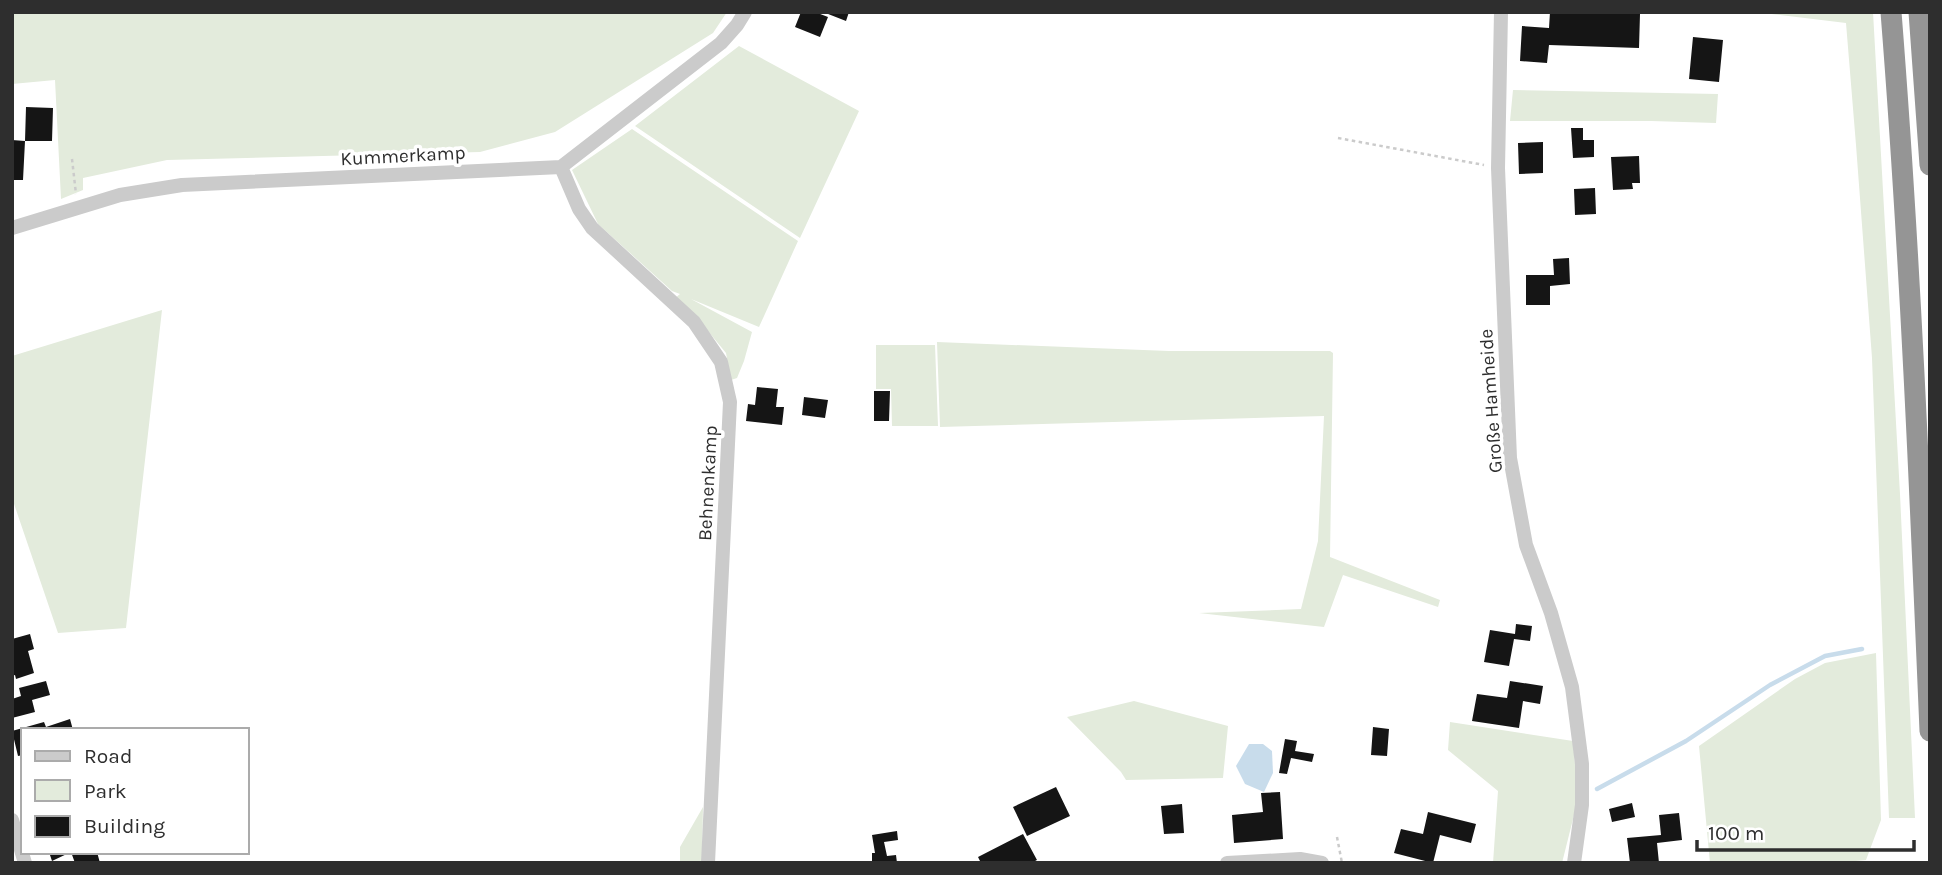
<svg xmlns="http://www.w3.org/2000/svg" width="1942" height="875" viewBox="0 0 1942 875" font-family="Karla,sans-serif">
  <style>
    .green { fill: #e3ebdc }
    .water { fill: #c8dceb }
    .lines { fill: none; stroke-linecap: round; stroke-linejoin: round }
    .stream { stroke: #c8dceb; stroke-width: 4.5 }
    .building { fill: #151515 }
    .path { stroke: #cbcbcb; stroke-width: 2.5; stroke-dasharray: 3.5 3.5; stroke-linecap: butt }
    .minor { stroke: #cbcbcb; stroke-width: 14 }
    .highway { stroke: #959595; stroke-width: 21 }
    .labels { text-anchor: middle; stroke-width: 7; stroke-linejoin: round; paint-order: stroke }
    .street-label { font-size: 19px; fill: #2e2e2e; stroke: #fff }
  </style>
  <rect width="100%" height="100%" fill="#fff"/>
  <!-- green -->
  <path class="green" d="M12,12H727L713,33L555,132L480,152L167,160L83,178V190L61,199L55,80L12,84Z
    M1754,12H1873L1900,494L1915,818H1889L1872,358L1856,145L1846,23Z
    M739,46L859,111L800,238L635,126Z
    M1513,90L1718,94L1716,123L1651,121H1510Z
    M632,129L798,241L759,327L691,299L752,332L744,361L737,378L731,380L726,353L699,320L674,299L680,294L672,291L598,224L572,170Z
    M162,310L126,628L58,633L12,498V356Z
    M937,342L1169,351H1330L1333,353L1330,557L1440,600L1438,607L1343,575L1324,627L1199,613L1301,609L1318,541L1324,416L940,427Z
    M876,345H935L938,426H892L891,389H876Z
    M1876,653L1881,820L1866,860L1835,863H1710L1699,746L1795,679L1825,663Z
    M1134,701L1228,726L1223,778L1126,780L1121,772L1067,717Z
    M1450,722L1573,741L1578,799L1562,863H1493L1498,791L1448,750Z
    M703,807L702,863H680V847Z"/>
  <!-- water -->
  <path class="water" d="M1249,744H1263L1272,751L1273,773L1264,792L1245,784L1236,766Z"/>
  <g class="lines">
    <!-- stream -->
    <path class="stream" d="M1597,789L1686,741L1770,685L1825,656L1862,649"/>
  </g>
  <!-- building -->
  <path class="building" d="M801,12H815L828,17L820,37L795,27Z
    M823,12H849L846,21Z
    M1550,12L1640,14L1639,48L1549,45L1547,63L1520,61L1522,26L1549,28Z
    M1693,37L1723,40L1719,82L1689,79Z
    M26,107L53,108L52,141H25Z
    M1571,128H1583V140H1594V157L1573,158Z
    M12,140L25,141L23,180H12Z
    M1543,142V173L1519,174L1518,143Z
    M1639,156L1640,183H1632L1633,189L1613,190L1611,157Z
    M1595,188L1596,214L1575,215L1574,189Z
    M1569,258L1570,284L1550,286V305H1526V275H1554L1553,259Z
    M757,387L778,389L776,407H784L782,425L746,421L748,404L755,405Z
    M874,391H890L889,421H874Z
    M804,397L828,400L825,418L802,415Z
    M1516,624L1532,626L1530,641L1514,639L1509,666L1484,662L1490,630L1515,634Z
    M30,634L34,649L28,651L34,673L16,679L15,675L12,676V639Z
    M46,681L50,695L32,700L35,712L12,718V699L21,696L19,688Z
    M1510,681L1543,686L1540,704L1523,701L1519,728L1472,721L1477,694L1507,698Z
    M70,719L73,730H23V755L18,756L12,731L44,722L46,727Z
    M1373,727L1389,729L1387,756L1371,755Z
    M1285,739L1297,741L1295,751L1314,754L1312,762L1291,758L1287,774L1279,773Z
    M1056,787L1070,816L1027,836L1013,807Z
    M1280,792L1283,839L1234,843L1232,815L1263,812L1261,793Z
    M1632,803L1635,817L1612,822L1609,809Z
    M1182,804L1184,833L1164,834L1161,806Z
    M1428,812L1476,824L1471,843L1440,835L1433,863L1394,853L1401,829L1423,834Z
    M1679,813L1682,840L1657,843L1659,863H1630L1627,838L1661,835L1659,815Z
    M897,831L898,840L884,842L887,856L896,855L897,863H872V853H875L872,835Z
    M1023,834L1037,860L1031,863H981L978,857Z
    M49,852H97L100,863H75L71,852L52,861Z"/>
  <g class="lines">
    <!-- path -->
    <path class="path" d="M1338,138L1484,165
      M72,159L76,194
      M1337,837L1342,863"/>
    <!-- minor -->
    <path class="minor" d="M1501,12L1498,168L1510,458L1526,545L1551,613L1572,687L1582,764V805L1574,863
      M561,167L579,209L592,228L694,322L721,362L730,402L708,863
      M12,228L120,195L182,185L561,167L721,43L737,25L745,12
      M12,820L25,863
      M1227,863L1300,859L1322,863"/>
    <!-- highway -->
    <path class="highway" d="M1891,12C1910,252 1920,492 1930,731
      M1919,12L1930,165"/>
  </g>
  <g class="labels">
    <!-- street labels -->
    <g class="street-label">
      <text transform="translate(403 155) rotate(-3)" y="7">Kummerkamp</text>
      <text transform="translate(1490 401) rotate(-94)" y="7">Große Hamheide</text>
      <text transform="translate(707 483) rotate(-87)" y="7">Behnenkamp</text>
    </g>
  </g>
  <!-- border -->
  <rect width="1942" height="875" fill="none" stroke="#2e2e2e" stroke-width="28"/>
  <!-- legend -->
  <rect x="21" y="728" width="228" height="126" fill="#ffffff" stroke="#ababab" stroke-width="2"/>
  <rect x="35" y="751" width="35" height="10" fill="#cbcbcb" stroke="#ababab" stroke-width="2"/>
  <text x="84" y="763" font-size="21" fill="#2e2e2e">Road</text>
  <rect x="35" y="780" width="35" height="21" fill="#e3ebdc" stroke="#ababab" stroke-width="2"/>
  <text x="84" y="798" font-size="21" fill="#2e2e2e">Park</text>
  <rect x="35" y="816" width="35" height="21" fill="#151515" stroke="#ababab" stroke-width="2"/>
  <text x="84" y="833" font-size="21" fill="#2e2e2e">Building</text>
  <!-- scale -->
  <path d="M1697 840v10h217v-10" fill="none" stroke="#2e2e2e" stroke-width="3.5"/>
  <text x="1708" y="840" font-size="21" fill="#2e2e2e" stroke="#ffffff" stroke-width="5" paint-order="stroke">100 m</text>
</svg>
